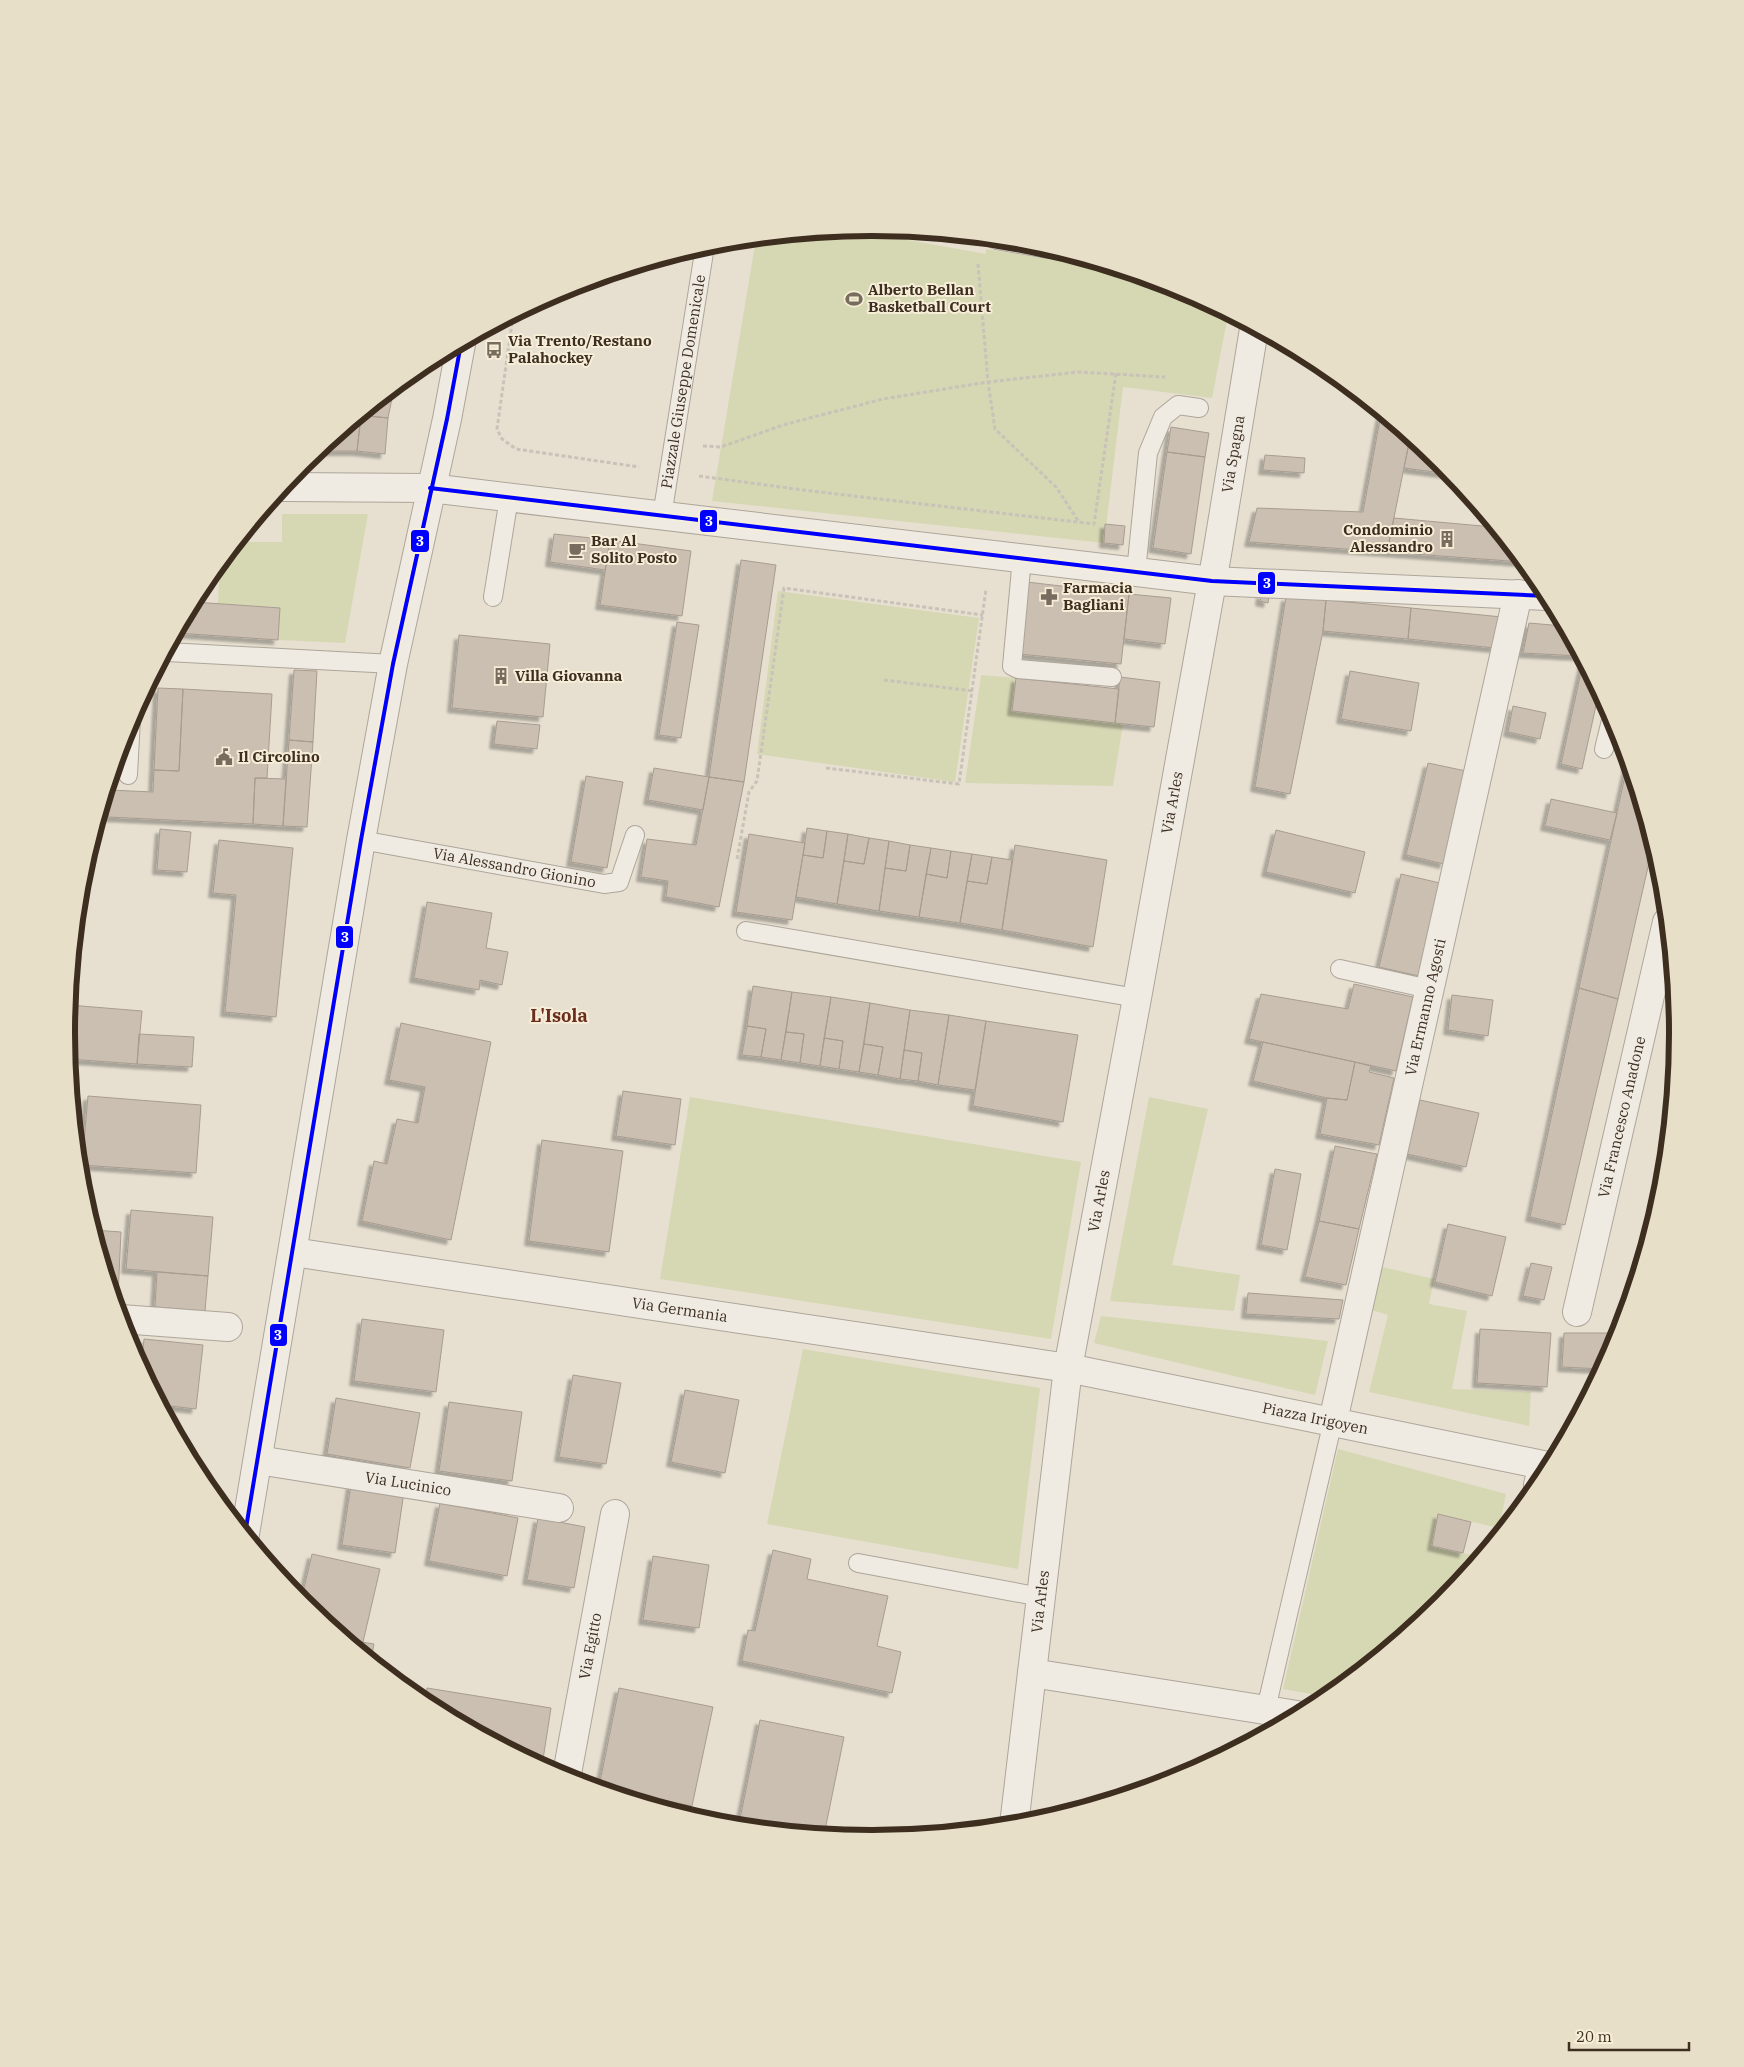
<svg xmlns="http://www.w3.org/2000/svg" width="1744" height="2067" viewBox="0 0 1744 2067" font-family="'IBM Plex Serif',serif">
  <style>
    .green { fill: #d6d7b3 }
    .building { fill: #cbbfb2; stroke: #a89c90; filter: url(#shadow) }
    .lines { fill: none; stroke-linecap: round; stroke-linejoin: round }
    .service-casing { stroke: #ada599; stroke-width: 20 }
    .minor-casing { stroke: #ada599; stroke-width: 30 }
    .tertiary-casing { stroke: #ada599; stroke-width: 30 }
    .path { stroke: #c8c2b9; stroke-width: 3; stroke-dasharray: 4 2.5; stroke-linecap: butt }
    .service { stroke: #efebe3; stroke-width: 18 }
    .minor { stroke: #efebe3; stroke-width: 28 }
    .tertiary { stroke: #efebe3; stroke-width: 28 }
    .bus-1-casing { stroke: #f7eed8; stroke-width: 8 }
    .bus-1 { stroke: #00f; stroke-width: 4 }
    .labels { text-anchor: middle; stroke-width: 4; stroke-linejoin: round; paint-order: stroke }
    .poi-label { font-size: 15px; font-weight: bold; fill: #3d2e20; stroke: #f7eed8; text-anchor: start }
    .street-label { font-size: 15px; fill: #3d2e20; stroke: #f7eed8 }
    .quarter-label { font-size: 18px; font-weight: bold; fill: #6b2e1e; stroke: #f7eed8 }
    .rim { fill: none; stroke: #3d2e20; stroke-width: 6 }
    .line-badge { stroke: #f7eed8; stroke-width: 2 }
    .badge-label { font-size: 14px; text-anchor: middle; font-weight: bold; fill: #fff }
  </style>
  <defs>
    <filter id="shadow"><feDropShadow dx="-4.5" dy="4.5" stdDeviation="1" flood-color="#0004"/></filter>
  </defs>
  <rect width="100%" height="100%" fill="#e7e0d1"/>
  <!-- green -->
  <path class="green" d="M852,230L986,254V249L1117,270L1125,272V279L1181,289L1228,315L1212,398L1123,387L1104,543L712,501L756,239Z
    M282,514H368L345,643L278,640L280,608L218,604L220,564L238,542H282Z
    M778,591L979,618L955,782L757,754Z
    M981,675L1016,678L1012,711L1123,724L1113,786L965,783Z
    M690,1097L1081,1162L1051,1339L660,1279Z
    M1149,1097L1208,1109L1172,1265L1240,1275L1234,1311L1110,1301Z
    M1382,1267L1434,1279L1429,1304L1467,1311L1452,1389L1531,1392L1529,1426L1369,1392L1388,1315L1372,1310Z
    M1101,1316L1328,1341L1315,1395L1094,1343Z
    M803,1349L1040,1388L1018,1569L767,1524Z
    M1338,1449L1506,1494L1499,1528L1438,1514L1432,1546L1480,1557L1442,1603L1328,1697L1283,1689Z"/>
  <!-- building -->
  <path class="building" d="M394,389L388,418L367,416L368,410Z
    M1381,414L1410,438L1387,552L1249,542L1257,508L1363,512Z
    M361,415L388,418L385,454L357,451Z
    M361,416L357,451H317Z
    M1171,427L1209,433L1205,457L1167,452Z
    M1410,438L1442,464L1450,474L1404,468Z
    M1167,452L1205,457L1191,554L1153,548Z
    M1265,455L1305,458L1304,473L1263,470Z
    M1394,518L1493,527L1523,562L1387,552Z
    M1105,524L1125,526L1123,545L1104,543Z
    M554,534L610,540L605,570L550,562Z
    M610,540L691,551L682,616L600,605Z
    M741,560L776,565L744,782L709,777Z
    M1027,582L1129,594L1121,664L1019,654Z
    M1129,594L1171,598L1165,644L1124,639Z
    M1261,594L1269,595L1268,603L1260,601Z
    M1286,597L1326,600L1323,631L1290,794L1255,787Z
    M1326,600L1411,608L1408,639L1323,631Z
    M194,602L280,608L278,640L177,633Z
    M1411,608L1502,617L1495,648L1408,639Z
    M677,622L699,625L681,738L659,735Z
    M1529,623L1563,626L1579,656L1523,653Z
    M459,635L550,644L543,717L452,708Z
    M1583,663L1599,692L1582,769L1561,764Z
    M294,670L317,671L313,742L289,740Z
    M1350,671L1419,683L1411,731L1341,719Z
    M1120,677L1160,682L1154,727L1115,723Z
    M1016,678L1119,689L1115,723L1012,711Z
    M158,688L183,689L179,771L154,770Z
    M183,689L272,694L267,778H255L253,824L108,817L110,790L153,792L154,770L179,771Z
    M1513,706L1546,713L1540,739L1508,732Z
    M497,721L540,725L537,749L494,744Z
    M289,740L313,742L307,827L283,826Z
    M1628,762L1653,845L1618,999L1579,988Z
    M1428,763L1466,771L1444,864L1406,855Z
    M654,768L709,777L703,810L648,800Z
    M586,776L623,782L607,868L571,862Z
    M709,777L744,782L719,907L666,897L668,881L641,877L647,839L696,845Z
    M255,778L286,779L283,826L253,824Z
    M1551,799L1617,813L1610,840L1545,826Z
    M807,828L827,831L823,858L803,855Z
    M160,829L191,832L187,872L157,870Z
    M1276,830L1365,852L1355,893L1266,872Z
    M827,831L848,834L837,904L796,897L803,855L823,858Z
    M749,834L805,843L792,920L736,912Z
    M848,834L869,838L864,864L844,861Z
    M869,838L889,841L879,911L837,904L844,861L864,864Z
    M219,840L293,848L276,1017L225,1012L236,895L213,893Z
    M889,841L910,845L906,871L885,868Z
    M910,845L931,848L919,917L879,911L885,868L906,871Z
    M1015,845L1107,860L1093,947L1002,930Z
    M931,848L951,851L947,878L926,874Z
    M951,851L972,854L960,923L919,917L926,874L947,878Z
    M972,854L992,857L987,884L967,881Z
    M992,857L1012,860L1002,930L960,923L967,881L987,884Z
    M1401,874L1440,883L1419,976L1379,967Z
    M427,902L492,913L486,948L508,952L502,985L480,980L479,990L414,978Z
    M1354,984L1413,997L1396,1071L1249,1039L1261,994L1348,1009Z
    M753,986L792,992L781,1060L761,1057L766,1029L747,1026Z
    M1579,988L1618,999L1565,1225L1530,1217Z
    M792,992L831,997L820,1066L800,1063L804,1034L786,1032Z
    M1452,995L1493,1000L1488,1036L1448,1030Z
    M831,997L870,1003L859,1072L839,1069L843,1041L824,1038Z
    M870,1003L910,1010L900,1079L878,1075L883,1047L864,1044Z
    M69,1005L142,1011L137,1064L69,1059L66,1034Z
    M910,1010L949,1015L938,1085L918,1081L922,1053L904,1050Z
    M949,1015L986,1021L975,1090L938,1085Z
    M986,1021L1078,1035L1063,1122L973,1106Z
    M401,1023L491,1042L451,1240L362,1221L374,1161L387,1164L397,1119L418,1123L425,1087L389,1080Z
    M747,1026L766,1029L761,1057L742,1055Z
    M786,1032L804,1034L800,1063L781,1060Z
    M139,1034L194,1037L192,1067L137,1064Z
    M824,1038L843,1041L839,1069L820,1066Z
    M1263,1042L1355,1062L1347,1100L1327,1098L1253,1081Z
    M864,1044L883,1047L878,1075L859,1072Z
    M904,1050L922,1053L918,1081L900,1079Z
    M1355,1062L1371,1066L1369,1072L1394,1078L1379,1145L1320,1134L1327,1098L1347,1100Z
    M623,1091L681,1099L675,1145L616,1136Z
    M88,1096L201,1105L196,1173L82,1165Z
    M1420,1100L1479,1113L1466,1167L1407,1154Z
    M542,1140L623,1151L609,1252L529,1241Z
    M1335,1146L1377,1154L1359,1229L1319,1221Z
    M1275,1169L1301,1174L1287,1250L1261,1245Z
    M131,1210L213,1217L208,1276L126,1269Z
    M1319,1221L1359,1229L1346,1285L1305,1277Z
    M1448,1224L1506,1237L1492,1296L1435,1282Z
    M94,1230L121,1232L118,1296L113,1295Z
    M1531,1263L1552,1267L1544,1300L1523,1296Z
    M157,1272L208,1276L205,1311L155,1307Z
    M1248,1293L1343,1300L1339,1319L1246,1314Z
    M362,1319L444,1330L436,1392L354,1381Z
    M1480,1329L1551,1333L1547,1387L1477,1383Z
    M1564,1333H1607L1619,1334L1602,1369L1562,1367Z
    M144,1339L203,1345L196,1409L162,1405L141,1367Z
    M573,1375L621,1383L606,1464L559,1457Z
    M685,1390L739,1400L725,1473L671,1462Z
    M336,1398L420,1413L410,1468L327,1454Z
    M449,1402L522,1412L512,1481L439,1471Z
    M351,1484L404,1492L395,1553L342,1545Z
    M440,1503L518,1518L507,1576L429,1561Z
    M1438,1514L1471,1522L1463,1553L1432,1546Z
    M538,1518L585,1527L574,1588L527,1580Z
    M773,1550L811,1559L807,1579L888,1596L877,1646L901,1652L892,1693L742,1661L748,1630L755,1631Z
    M312,1554L380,1569L363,1642L345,1638L301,1601Z
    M653,1556L709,1565L699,1628L643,1620Z
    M355,1641L374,1644L371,1659L354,1646Z
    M427,1688L551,1708L542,1766L425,1704Z
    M619,1688L713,1707L692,1806L599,1787Z
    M760,1720L844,1737L824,1835L740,1819Z"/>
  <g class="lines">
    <!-- service casing -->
    <g class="service-casing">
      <g id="service">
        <path d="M996,240L1048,249"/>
        <path id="s1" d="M662,516L705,246"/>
        <path d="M1022,558L1012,666L1018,669L1112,677"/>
        <path d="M1136,572L1148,453L1163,417L1178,405L1199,408"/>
        <path d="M493,597L509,498"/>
        <path d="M167,652L393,664"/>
        <path d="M1604,749L1612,716"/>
        <path d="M128,775L131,719"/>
        <path id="s2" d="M361,840L604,884L619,882L635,835"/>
        <path d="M746,931L1137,998"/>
        <path d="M1340,969L1429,989"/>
        <path d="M858,1563L1041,1597"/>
        <path d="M1266,1709L1333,1421"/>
      </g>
    </g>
    <!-- minor casing -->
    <g class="minor-casing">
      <g id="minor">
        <path d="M430,488L1212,581L1547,596"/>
        <path id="s3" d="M293,1252L1068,1368L1543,1465L1538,1485"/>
        <path id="s4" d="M1577,1312L1667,922"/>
        <path d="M121,1319L228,1327"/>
        <path id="s5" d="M1333,1421L1518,594"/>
        <path id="s6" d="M258,1460L559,1508"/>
        <path d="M1032,1673L1297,1715"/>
        <path id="s7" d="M566,1779L615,1514"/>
        <path id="s8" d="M1014,1825L1068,1368L1137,998L1217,554L1254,329"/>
      </g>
    </g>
    <!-- tertiary casing -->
    <g class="tertiary-casing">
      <path id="tertiary" d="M284,487L430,488
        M245,1534L361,840L393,664L447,419L461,344"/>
    </g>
    <!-- path -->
    <path class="path" d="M978,264L988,382L995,429L1056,487L1079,522
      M513,316L497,429L502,439L516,449L639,467
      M703,446L721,447L783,425L883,399L988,382L1078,372L1165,377
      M699,476L803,490L1094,524L1116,373
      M884,680L973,691
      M826,768L959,784L986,589
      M737,859L749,792L757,781L784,588L983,615"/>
    <!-- service -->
    <use href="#service" class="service"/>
    <!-- minor -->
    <use href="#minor" class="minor"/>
    <!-- tertiary -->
    <use href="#tertiary" class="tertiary"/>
    <!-- bus-1 casing -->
    <g class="bus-1-casing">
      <path id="bus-1" d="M430,488L1212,581L1547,596
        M245,1534L361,840L393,664L447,419L461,344"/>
    </g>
    <!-- bus-1 -->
    <use href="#bus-1" class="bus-1"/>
  </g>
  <!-- icons -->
  <defs>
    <g id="stadium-bare" transform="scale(1.35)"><path d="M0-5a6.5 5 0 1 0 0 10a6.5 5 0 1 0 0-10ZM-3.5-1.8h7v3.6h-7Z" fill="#786c5e" stroke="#f7eed8" stroke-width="2.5" paint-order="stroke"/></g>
    <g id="bus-bare" transform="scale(1.35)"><path d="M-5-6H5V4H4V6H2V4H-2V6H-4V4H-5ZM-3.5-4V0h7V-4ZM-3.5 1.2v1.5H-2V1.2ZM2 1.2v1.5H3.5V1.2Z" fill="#786c5e" stroke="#f7eed8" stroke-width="2.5" paint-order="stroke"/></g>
    <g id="building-bare" transform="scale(1.35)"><path d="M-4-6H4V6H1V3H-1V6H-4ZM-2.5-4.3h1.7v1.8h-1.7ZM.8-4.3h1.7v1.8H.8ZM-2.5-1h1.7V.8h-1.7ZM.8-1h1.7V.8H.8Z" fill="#786c5e" stroke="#f7eed8" stroke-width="2.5" paint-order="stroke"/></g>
    <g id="cafe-bare" transform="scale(1.35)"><path d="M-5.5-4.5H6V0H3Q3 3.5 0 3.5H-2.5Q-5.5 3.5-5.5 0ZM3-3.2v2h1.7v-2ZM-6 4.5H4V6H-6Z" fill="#786c5e" stroke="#f7eed8" stroke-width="2.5" paint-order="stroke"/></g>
    <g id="pharmacy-bare" transform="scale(1.35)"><path d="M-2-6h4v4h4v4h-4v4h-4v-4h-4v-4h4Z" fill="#786c5e" stroke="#f7eed8" stroke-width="2.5" paint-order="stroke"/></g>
    <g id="civic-bare" transform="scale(1.35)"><path d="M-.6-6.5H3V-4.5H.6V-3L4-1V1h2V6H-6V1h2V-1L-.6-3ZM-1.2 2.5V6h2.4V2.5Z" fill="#786c5e" stroke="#f7eed8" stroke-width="2.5" paint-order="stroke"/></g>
  </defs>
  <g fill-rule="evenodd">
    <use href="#stadium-bare" x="854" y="299"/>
    <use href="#bus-bare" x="494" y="350"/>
    <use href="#building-bare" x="1447" y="539"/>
    <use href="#cafe-bare" x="577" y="550"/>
    <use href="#pharmacy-bare" x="1049" y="597"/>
    <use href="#building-bare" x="501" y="676"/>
    <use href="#civic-bare" x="224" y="757"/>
  </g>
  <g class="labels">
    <!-- poi labels -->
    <g class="poi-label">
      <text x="868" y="295">Alberto Bellan<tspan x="868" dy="17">Basketball Court</tspan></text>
      <text x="508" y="346">Via Trento/Restano<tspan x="508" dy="17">Palahockey</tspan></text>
      <text x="1433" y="535" text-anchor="end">Condominio<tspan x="1433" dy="17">Alessandro</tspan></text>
      <text x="591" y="546">Bar Al<tspan x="591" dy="17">Solito Posto</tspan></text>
      <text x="1063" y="593">Farmacia<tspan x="1063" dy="17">Bagliani</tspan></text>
      <text x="515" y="681">Villa Giovanna</text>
      <text x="238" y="762">Il Circolino</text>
    </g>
    <!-- street labels -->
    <g class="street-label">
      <text dy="5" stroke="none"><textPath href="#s1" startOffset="136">Piazzale Giuseppe Domenicale</textPath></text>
      <text dy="5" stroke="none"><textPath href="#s8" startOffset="1389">Via Spagna</textPath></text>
      <text dy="5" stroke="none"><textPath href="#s8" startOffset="1035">Via Arles</textPath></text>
      <text dy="5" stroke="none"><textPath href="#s2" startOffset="156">Via Alessandro Gionino</textPath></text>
      <text dy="5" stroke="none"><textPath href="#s5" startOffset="424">Via Ermanno Agosti</textPath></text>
      <text dy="5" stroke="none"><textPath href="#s4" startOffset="200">Via Francesco Anadone</textPath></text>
      <text dy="5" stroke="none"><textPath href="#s8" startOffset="630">Via Arles</textPath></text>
      <text dy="5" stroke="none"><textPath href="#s3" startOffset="391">Via Germania</textPath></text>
      <text dy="5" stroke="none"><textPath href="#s3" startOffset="1036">Piazza Irigoyen</textPath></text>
      <text dy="5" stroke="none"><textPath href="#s6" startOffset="152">Via Lucinico</textPath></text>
      <text dy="5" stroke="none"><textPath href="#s8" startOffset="225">Via Arles</textPath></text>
      <text dy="5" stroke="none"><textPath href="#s7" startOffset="135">Via Egitto</textPath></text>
    </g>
    <!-- quarter labels -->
    <g class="quarter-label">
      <text x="559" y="1022">L'Isola</text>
    </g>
  </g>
  <!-- crop -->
  <path d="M0 0H1744V2067H0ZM75 1033a797 797 0 1 1 1594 0a797 797 0 1 1-1594 0Z" fill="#e8dfc9" fill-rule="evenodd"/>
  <path class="rim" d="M75 1033a797 797 0 1 1 1594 0a797 797 0 1 1-1594 0Z"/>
  <g class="line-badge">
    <rect x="699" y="509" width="19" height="24" rx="5" fill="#00f"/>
    <rect x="410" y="529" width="20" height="24" rx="5" fill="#00f"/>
    <rect x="1257" y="571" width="19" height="24" rx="5" fill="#00f"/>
    <rect x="335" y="925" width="19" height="24" rx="5" fill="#00f"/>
    <rect x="269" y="1323" width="19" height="24" rx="5" fill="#00f"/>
  </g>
  <g class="badge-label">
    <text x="709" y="526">3</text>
    <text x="420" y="546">3</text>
    <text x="1267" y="588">3</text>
    <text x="345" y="942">3</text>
    <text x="278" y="1340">3</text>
  </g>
  <!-- scale -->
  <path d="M1569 2042v8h120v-8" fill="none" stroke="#3d2e20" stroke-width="2.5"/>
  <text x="1576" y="2042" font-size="15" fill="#3d2e20" stroke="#f7eed8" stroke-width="4" paint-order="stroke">20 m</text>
</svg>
